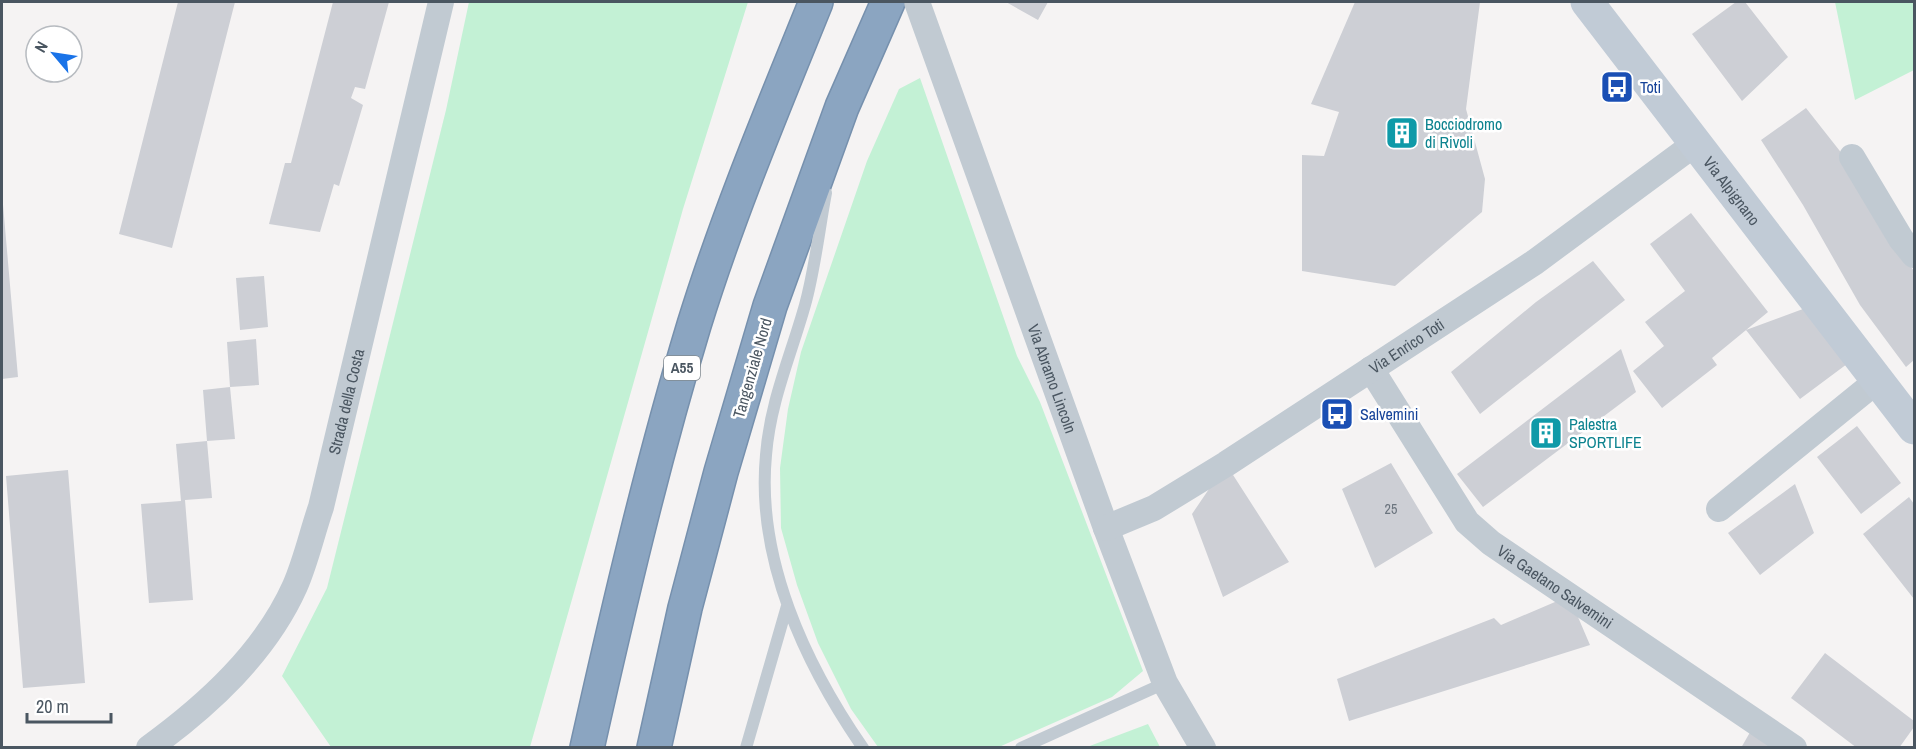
<svg xmlns="http://www.w3.org/2000/svg" width="1916" height="749" viewBox="0 0 1916 749" font-family="'Archivo Narrow',sans-serif">
  <style>
    .green { fill: #c3f1d5 }
    .building { fill: #cdcfd5 }
    .lines { fill: none; stroke-linecap: round; stroke-linejoin: round }
    .highway-casing { stroke: #7690ad; stroke-width: 36 }
    .lane { stroke: #c1cad2; stroke-width: 12 }
    .street { stroke: #c1cad2; stroke-width: 26 }
    .secondary { stroke: #c1cbd6; stroke-width: 33 }
    .highway { stroke: #8ba5c1; stroke-width: 33 }
    .labels { text-anchor: middle; stroke-width: 5; stroke-linejoin: round; paint-order: stroke }
    .number-label { font-size: 14px; fill: #6b747e }
    .shield { fill: #fff; stroke: #808990; stroke-width: 1.5 }
    .shield-label { font-size: 15px; font-weight: bold; fill: #4a5661 }
    .transit-label { font-size: 16px; fill: #164399; stroke: #fff; text-anchor: start }
    .culture-label { font-size: 16px; fill: #0d838f; stroke: #fff; text-anchor: start }
    .street-label { font-size: 16px; fill: #4a5661; stroke: #fff }
  </style>
  <rect width="100%" height="100%" fill="#f5f3f3"/>
  <!-- green -->
  <path class="green" d="M469,2H748L683,209L530,747H331L282,676L327,588L446,110Z
    M1835,2H1914V70L1855,100Z
    M920,78L1017,356L1040,402L1143,671L1112,697L999,747H878L851,709L818,643L797,585L781,528L780,468L788,409L801,352L867,161L899,89Z
    M1148,724L1160,747H1087Z"/>
  <!-- building -->
  <path class="building" d="M178,2H235L172,248L119,234Z
    M333,2H389L365,89L355,87L351,98L363,105L339,186L334,184L320,232L269,224L285,163H291Z
    M1006,2H1048L1038,20Z
    M1355,2H1480L1466,109L1485,179L1482,212L1395,286L1302,271V155L1324,156L1339,112L1311,104Z
    M1736,2H1745L1788,57L1742,101L1692,34Z
    M1806,108L1854,169L1895,245L1914,271V360L1906,367L1860,305L1803,205L1761,140Z
    M2,193L18,377L2,379Z
    M1691,213L1768,312L1712,358L1717,365L1662,408L1633,371L1664,346L1645,322L1685,291L1650,244Z
    M1593,261L1625,300L1480,414L1451,372L1536,302Z
    M264,276L268,327L240,330L236,278Z
    M1811,306L1847,364L1800,399L1746,330Z
    M256,339L259,385L230,387L227,342Z
    M1621,349L1636,392L1483,507L1457,474Z
    M230,387L235,439L207,441L203,390Z
    M1857,426L1901,483L1861,514L1817,457Z
    M207,441L212,498L185,500L193,600L149,603L141,504L181,501L176,444Z
    M1391,463L1433,533L1375,568L1342,489Z
    M1226,464L1289,562L1223,597L1192,514Z
    M68,470L85,683L23,688L6,476Z
    M1795,484L1814,533L1760,575L1728,533Z
    M1909,497L1914,504V599L1863,534Z
    M1569,596L1590,645L1349,721L1337,679L1494,618L1501,625Z
    M1825,653L1914,721V727L1899,748H1857L1791,698Z
    M1753,727L1791,748H1741Z"/>
  <g class="lines">
    <!-- highway casing -->
    <g class="highway-casing">
      <path id="highway" d="M587,748C619,605 652,464 694,325C728,215 773,108 816,2
        M654,748L685,608L721,472L770,306L842,107L888,2"/>
    </g>
    <!-- lane -->
    <path class="lane" d="M826,193C819,230 815,269 805,305C791,355 770,402 766,455C756,559 805,664 863,748
      M746,748L787,606
      M1021,748L1165,683"/>
    <!-- street -->
    <g class="street">
      <path id="s1" d="M917,2L1106,528L1165,683L1203,748"/>
      <path d="M1852,157L1901,239L1914,255"/>
      <path id="s2" d="M1371,369L1467,522L1491,543L1794,748"/>
      <path d="M1719,509L1878,380"/>
      <path id="s3" d="M1106,528L1154,508L1226,464L1535,262L1696,143"/>
      <path id="s4" d="M149,748C208,705 265,653 295,586C306,561 312,533 321,507L441,2"/>
    </g>
    <!-- secondary -->
    <path class="secondary" id="s5" d="M1587,2L1914,428"/>
    <!-- highway -->
    <use href="#highway" class="highway"/>
  </g>
  <!-- icons -->
  <defs>
    <g id="bus-square" transform="scale(1.725)"><rect x="-9" y="-9" width="18" height="18" rx="4" fill="#1a4fb4" stroke="#fff"/><path d="M-5-6H5V4H4V6H2V4H-2V6H-4V4H-5ZM-3.5-4V0h7V-4ZM-3.5 1.2v1.5H-2V1.2ZM2 1.2v1.5H3.5V1.2Z" fill="#fff"/></g>
    <g id="building-square" transform="scale(1.725)"><rect x="-9" y="-9" width="18" height="18" rx="4" fill="#0f9aa8" stroke="#fff"/><path d="M-4-6H4V6H1V3H-1V6H-4ZM-2.5-4.3h1.7v1.8h-1.7ZM.8-4.3h1.7v1.8H.8ZM-2.5-1h1.7V.8h-1.7ZM.8-1h1.7V.8H.8Z" fill="#fff"/></g>
  </defs>
  <g fill-rule="evenodd">
    <use href="#bus-square" x="1617" y="87"/>
    <use href="#building-square" x="1402" y="133"/>
    <use href="#bus-square" x="1337" y="414"/>
    <use href="#building-square" x="1546" y="433"/>
  </g>
  <g class="labels">
    <!-- number labels -->
    <g class="number-label">
      <text x="1391" y="514">25</text>
    </g>
    <!-- shield labels -->
    <rect class="shield" x="664" y="356" width="36" height="24" rx="4.5"/>
    <g class="shield-label">
      <text x="682" y="373">A55</text>
    </g>
    <!-- transit labels -->
    <g class="transit-label">
      <text x="1640" y="93">Toti</text>
      <text x="1360" y="420">Salvemini</text>
    </g>
    <!-- culture labels -->
    <g class="culture-label">
      <text x="1425" y="130">Bocciodromo<tspan x="1425" dy="18">di Rivoli</tspan></text>
      <text x="1569" y="430">Palestra<tspan x="1569" dy="18">SPORTLIFE</tspan></text>
    </g>
    <!-- street labels -->
    <g class="street-label">
      <text dy="6" stroke="none"><textPath href="#s5" startOffset="238">Via Alpignano</textPath></text>
      <text dy="6" stroke="none"><textPath href="#s3" startOffset="352">Via Enrico Toti</textPath></text>
      <text transform="translate(752 368) rotate(-74)" y="6">Tangenziale Nord</text>
      <text dy="6" stroke="none"><textPath href="#s1" startOffset="400">Via Abramo Lincoln</textPath></text>
      <text dy="6" stroke="none"><textPath href="#s4" startOffset="412">Strada della Costa</textPath></text>
      <text dy="6" stroke="none"><textPath href="#s2" startOffset="290">Via Gaetano Salvemini</textPath></text>
    </g>
  </g>
  <!-- border -->
  <rect width="1916" height="749" fill="none" stroke="#4a5661" stroke-width="6"/>
  <!-- north arrow -->
  <g transform="translate(54 54) rotate(299)"><circle r="28" fill="#ffffff" stroke="#b7bbc0" stroke-width="1.5"/>
  <path d="M0-4.5L10 22L0 15L-10 22Z" fill="#1a73e8"/>
  <text y="-9" font-size="16" font-weight="bold" text-anchor="middle" fill="#4a5661">N</text>
  </g>
  <!-- scale -->
  <path d="M27 713v9h84v-9" fill="none" stroke="#4a5661" stroke-width="3"/>
  <text x="36" y="713" font-size="18" fill="#4a5661" stroke="#ffffff" stroke-width="4.5" paint-order="stroke">20 m</text>
</svg>
